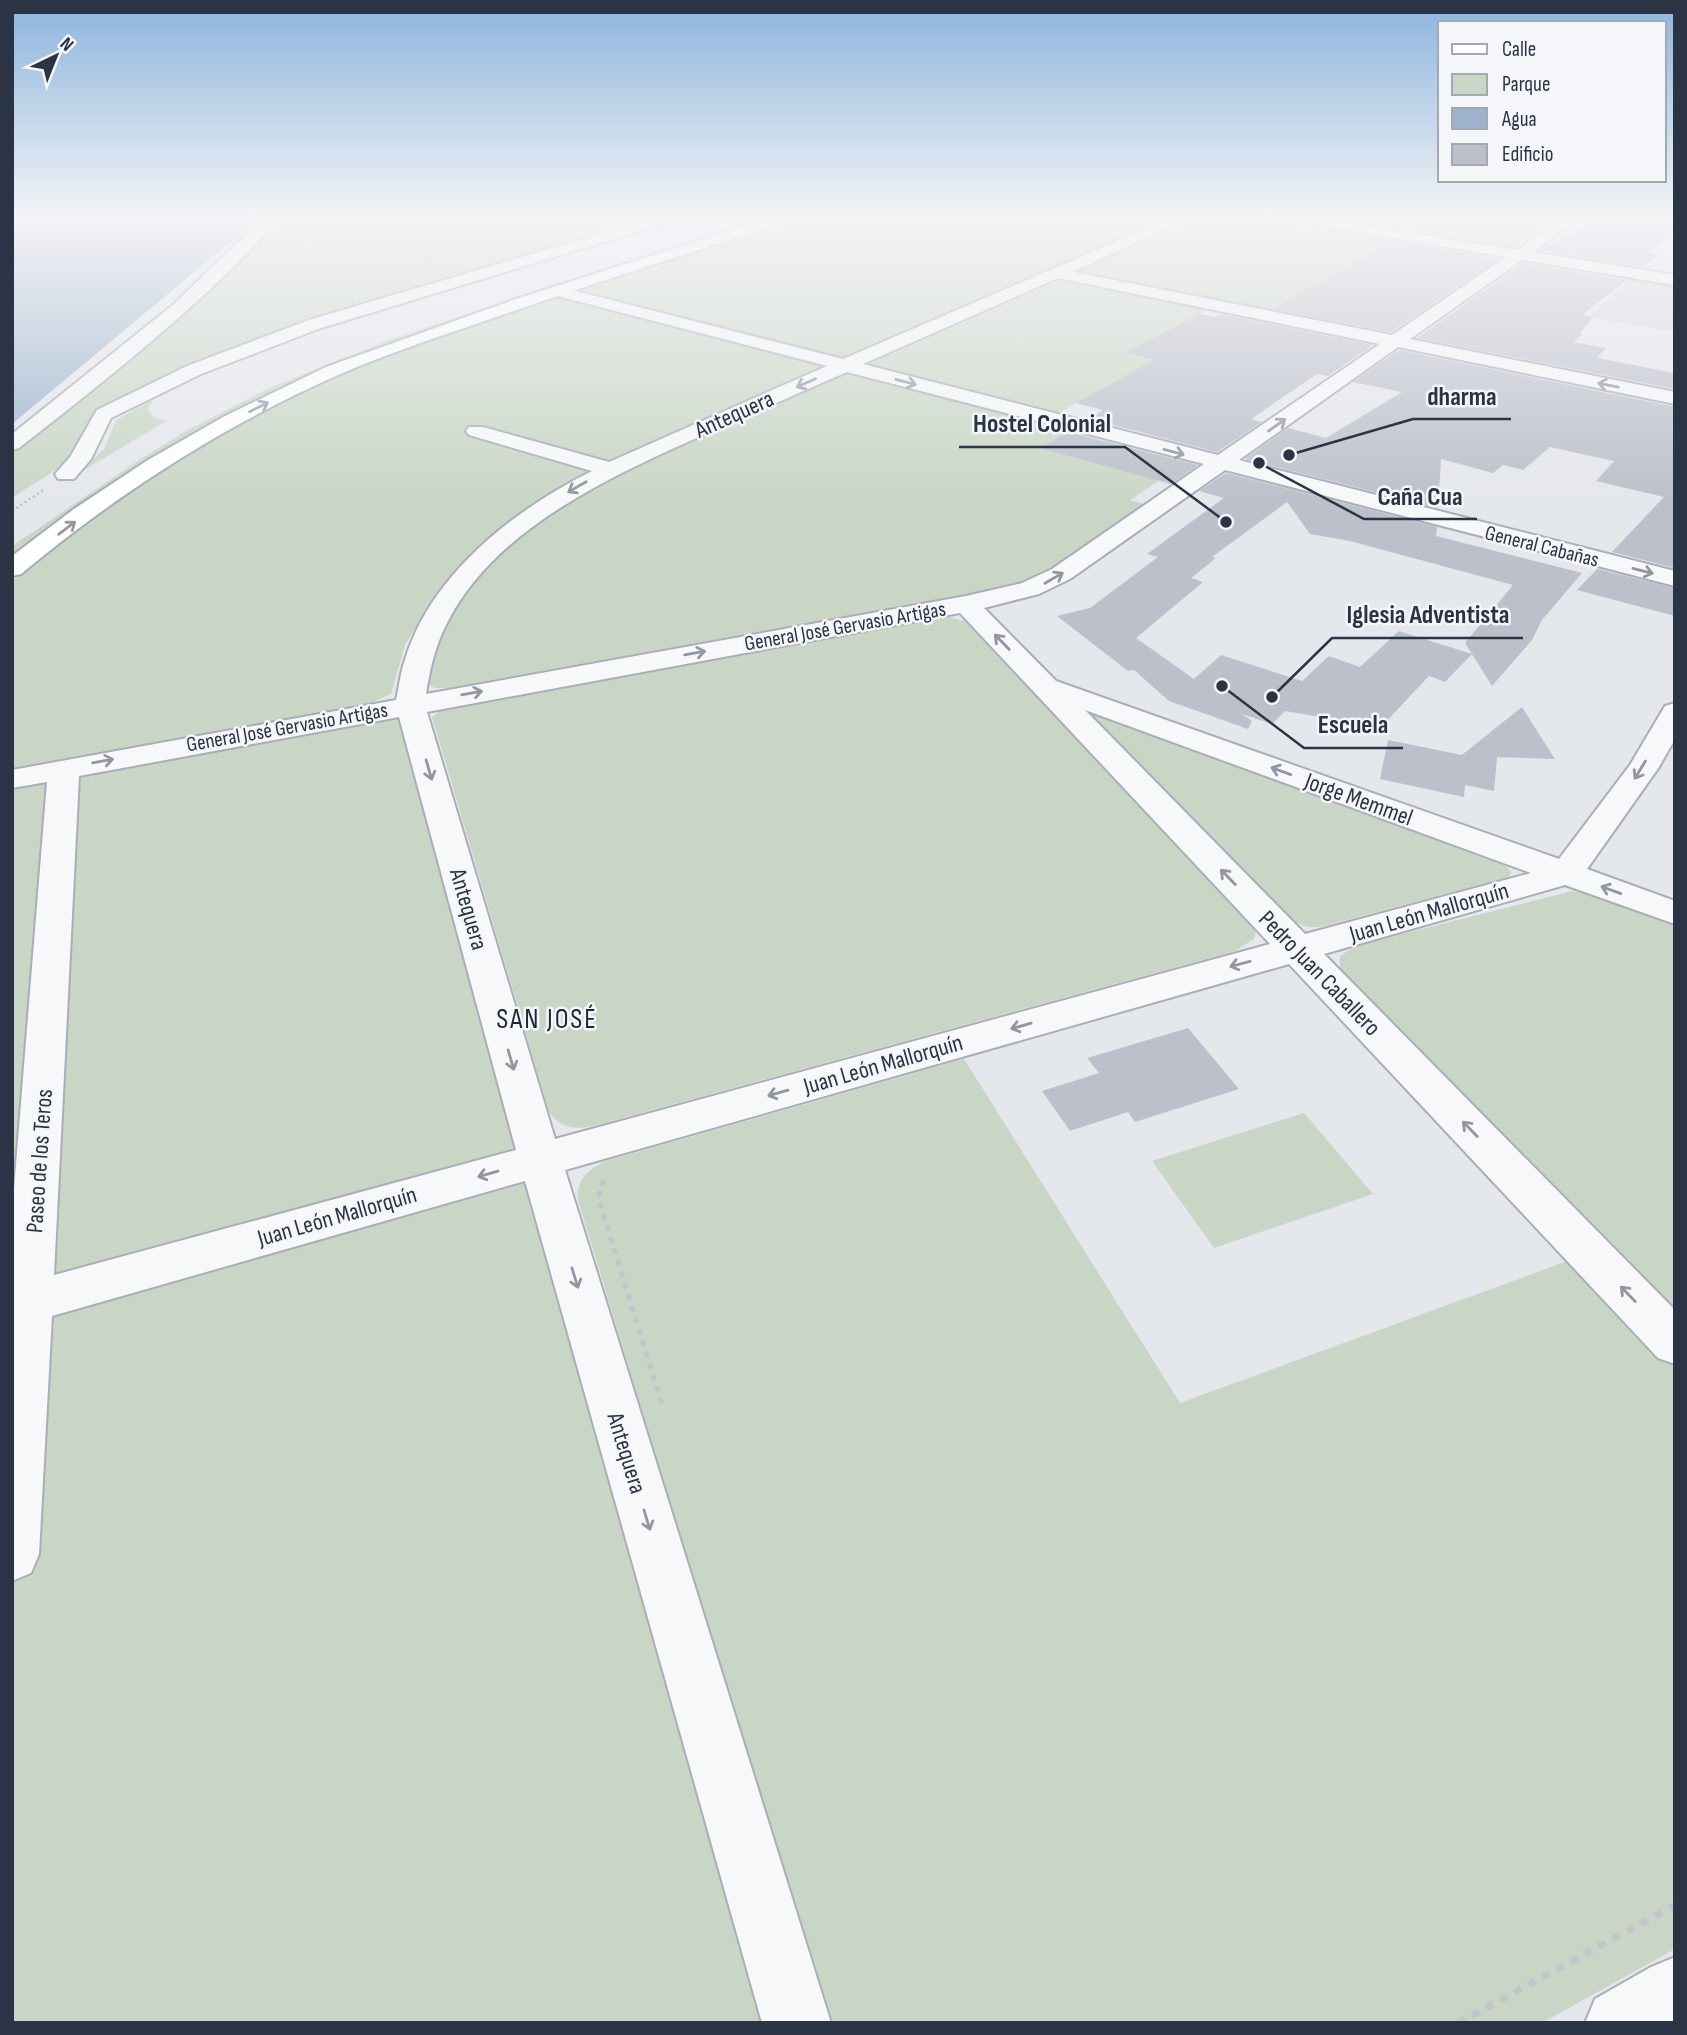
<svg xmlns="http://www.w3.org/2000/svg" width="1687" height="2035" viewBox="0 0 1687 2035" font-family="'Sofia Sans Condensed',sans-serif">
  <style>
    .built { fill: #d2d6de }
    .green { fill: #c9d6c5 }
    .water { fill: #9fb4cc }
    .building { fill: #bbc0ca; fill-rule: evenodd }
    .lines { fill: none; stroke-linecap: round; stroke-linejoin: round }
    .minor-casing { stroke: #a9aeb7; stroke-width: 4 }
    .major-casing { stroke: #a3abb8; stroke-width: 4 }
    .path-far3 { stroke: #c2c5cb; stroke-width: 2; stroke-dasharray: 2.5 2.5; stroke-linecap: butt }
    .path-far2 { stroke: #c2c5cb; stroke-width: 2.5; stroke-dasharray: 2.5 2.5; stroke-linecap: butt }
    .path-far1 { stroke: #c2c5cb; stroke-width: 5; stroke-dasharray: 6 6; stroke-linecap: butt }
    .path { stroke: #c2c5cb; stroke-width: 7; stroke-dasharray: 8 8; stroke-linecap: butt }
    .minor { fill: #f7f8fa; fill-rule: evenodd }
    .major { fill: #fff; fill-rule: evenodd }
    .oneway { stroke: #9196a0 }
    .oneway2 { stroke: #959aa2 }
    .labels { text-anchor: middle; stroke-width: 5; stroke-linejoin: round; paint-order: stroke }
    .far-street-label { font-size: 21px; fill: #2b3445; stroke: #f4f6f9 }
    .street-label { font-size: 24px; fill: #2b3445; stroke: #f4f6f9 }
    .quarter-label { font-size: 28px; letter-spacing: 2px; fill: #1d2536; stroke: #f4f6f9 }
    .leader { fill: none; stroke: #2b3445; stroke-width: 2.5 }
    .callout-dot { fill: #2b3445; stroke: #f4f6f9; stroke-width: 2.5 }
    .callout-label { font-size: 26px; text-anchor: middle; font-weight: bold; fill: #2b3445; stroke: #f4f6f9; stroke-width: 5; stroke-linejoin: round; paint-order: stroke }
  </style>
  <rect width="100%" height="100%" fill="#e4e7ec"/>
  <!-- built -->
  <path class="built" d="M1634,276L1675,283V332L1589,317Z"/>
  <!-- green -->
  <path class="green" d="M275,218H662L441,282L284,333L93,419C86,429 86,441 79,449C61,470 35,482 12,498V449L260,234Z
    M765,218H772C594,275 411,324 242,406C160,446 87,505 12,558V546L141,459L184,432L267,389L396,337Z
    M792,218H1172L843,358L576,291L583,286Z
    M1195,218H1281L1400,238L1387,244L1471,272L1369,254L1340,271L1356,307L1297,295L1267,312L1077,272Z
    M1307,218H1556L1510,250Z
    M1063,279L1211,308L1126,354L1223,376L1117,380L1055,415L866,365L868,361Z
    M550,297H562L817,362L824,367L592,470L515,517L473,553L434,597L405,645L391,694L371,703L12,770V582L19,575C127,485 246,413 375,359C432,336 492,318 550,297Z
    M844,373L859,374L1071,430L1041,448L1160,480L1130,500L1147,505L1053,568L1020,585L448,688H435L426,684C455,549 588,485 703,435C750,414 797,394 844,373Z
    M160,396L153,400L148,409L153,417L166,421L79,473L104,449L116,420Z
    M941,615L965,621L1250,923L1256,931L1254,939L1235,951L593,1126C574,1130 561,1128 549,1112L432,717L444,708Z
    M410,705L797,2023H12V779Z
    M1076,706L1488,857L1507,867L1511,872L1509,877L1320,927H1307L1283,917Z
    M1572,891L1594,896L1675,925V1310L1340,971V956L1355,946Z
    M964,1059L1180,1403L1573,1259L1675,1366V1949L1542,2023H828L578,1200C577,1178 588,1170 606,1161Z
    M1304,1113L1373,1194L1214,1248L1152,1161Z"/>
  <!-- water -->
  <path class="water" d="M12,218H259L12,424Z"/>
  <!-- building -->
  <path class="building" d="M1602,218H1675V229L1649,253L1659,255L1643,267L1540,250Z
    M1393,241L1499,259L1391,332L1273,309Z
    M1523,263L1627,280L1582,315L1593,317L1580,333L1583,334L1573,342L1606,348L1597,358L1675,373V389L1417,338Z
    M1199,314L1215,317L1221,314L1373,345L1328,376L1317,374L1251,419L1262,422L1217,452L1090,419L1103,410L1076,403L1154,360L1125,353Z
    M1399,350L1675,407V568L1612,552L1664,497L1596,481L1614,461L1550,447L1523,470L1503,465L1493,473L1441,459L1438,508L1245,459L1288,428L1326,438L1402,392L1353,382Z
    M1068,432L1198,465L1171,484L1040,448Z
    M1226,473L1437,527L1436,536L1582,573L1542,620L1532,640L1492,686L1472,654L1445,682L1429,676L1381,727L1285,711L1272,724L1242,714L1252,721L1248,729L1169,701L1134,670L1128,671L1057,616L1090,608L1158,557L1147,554L1224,498L1199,491ZM1287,502L1310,534L1350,541L1513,585L1465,643L1472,654L1399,631L1360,667L1329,656L1302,681L1221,655L1194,679L1136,638L1203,582L1191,578L1216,558L1212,557Z
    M1597,569L1675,588V616L1577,590Z
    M1522,707L1555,759L1497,757L1494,791L1465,785L1464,797L1380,779L1388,740L1462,755Z
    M1188,1028L1239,1089L1135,1122L1128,1112L1070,1131L1042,1091L1099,1073L1087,1058Z"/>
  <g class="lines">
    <!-- minor casing -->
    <g class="minor-casing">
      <path id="minor" d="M263,218H278C257,246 229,271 204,295C145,349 82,399 19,448L12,450V434L174,304Z
        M654,218H675L673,221L321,328L201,374L111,418L91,459L74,479H58L55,474L70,457L97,410L187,366L309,320Z
        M1171,218H1189L1073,272L1392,335L1506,257L1295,222L1288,218H1320L1517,250L1563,218H1579L1533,252L1675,275V285L1522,260L1410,339L1675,392V404L1398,347L1239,460L1675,571V586L1225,470L1070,579L1039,594L984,608L1056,681L1559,859L1630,765L1665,706L1675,703V739L1659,767L1587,869L1675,901V924L1565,885L1324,954L1675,1310V1364L1658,1358L1289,964L565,1170L831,2023H762L525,1181L52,1316L39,1554L31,1573L12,1581V1214L47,782L12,788V770L396,700C399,688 400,674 404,663C429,575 514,510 592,471L469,435L466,431L469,427H483L609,462L827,366L550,294L548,291L550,288L556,286L843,359ZM1058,278L1380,344L1218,455L863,364ZM847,372L1204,464L1052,569L1022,583L966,596L426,694C430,669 435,646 447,623C496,526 616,474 710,432C756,412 801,392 847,372ZM960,613L1270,944L555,1139L427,712ZM1085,710L1531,873L1305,934ZM399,717L516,1150L54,1275L79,776Z
        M1675,1957V2023H1585L1595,1999L1651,1967Z"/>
    </g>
    <!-- major casing -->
    <g class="major-casing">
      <path id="major" d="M769,218H790L788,221C692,252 597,282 502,315C447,334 391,352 338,375C223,426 117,494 21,574L12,576V556L74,509L148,460L225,416L326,367L516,299Z"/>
    </g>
    <!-- path-far3 -->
    <path class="path-far3" d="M426,218L420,233L435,264
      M358,221L423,219
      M368,222L390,245
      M284,242L544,228
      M344,249L422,242
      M341,255L358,221L355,218"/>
    <!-- path-far2 -->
    <path class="path-far2" d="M12,511L45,489"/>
    <!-- path-far1 -->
    <path class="path-far1" d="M604,1180L599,1189L600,1203L662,1405"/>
    <!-- path -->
    <path class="path" d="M1458,2023L1675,1905"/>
    <!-- minor -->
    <use href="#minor" class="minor"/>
    <!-- major -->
    <use href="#major" class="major"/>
  </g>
  <!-- one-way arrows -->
  <defs><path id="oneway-shaft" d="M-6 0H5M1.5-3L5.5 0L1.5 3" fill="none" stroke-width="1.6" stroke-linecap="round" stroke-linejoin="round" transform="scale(1.75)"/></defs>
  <g class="oneway">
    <use href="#oneway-shaft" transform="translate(906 382) rotate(15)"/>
    <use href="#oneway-shaft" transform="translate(806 383) rotate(156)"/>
    <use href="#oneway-shaft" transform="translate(1608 385) rotate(-169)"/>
    <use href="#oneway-shaft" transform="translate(1277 425) rotate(-35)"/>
    <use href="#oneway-shaft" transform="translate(1174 452) rotate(15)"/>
    <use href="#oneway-shaft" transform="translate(577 487) rotate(150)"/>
    <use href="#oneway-shaft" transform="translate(1643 571) rotate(14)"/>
    <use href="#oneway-shaft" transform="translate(1054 578) rotate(-30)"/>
    <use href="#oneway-shaft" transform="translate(1002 642) rotate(-134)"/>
    <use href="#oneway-shaft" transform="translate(695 653) rotate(-10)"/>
    <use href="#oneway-shaft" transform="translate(472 693) rotate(-10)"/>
    <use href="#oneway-shaft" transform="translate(103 761) rotate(-10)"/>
    <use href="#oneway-shaft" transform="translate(429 770) rotate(74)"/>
    <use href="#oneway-shaft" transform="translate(1640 770) rotate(121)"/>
    <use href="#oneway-shaft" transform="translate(1281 771) rotate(-160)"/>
    <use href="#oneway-shaft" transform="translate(1228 877) rotate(-134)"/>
    <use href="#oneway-shaft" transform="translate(1611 890) rotate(-160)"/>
    <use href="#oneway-shaft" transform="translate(1240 964) rotate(165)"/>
    <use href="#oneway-shaft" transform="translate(1021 1026) rotate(164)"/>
    <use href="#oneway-shaft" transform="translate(511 1060) rotate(74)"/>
    <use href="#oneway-shaft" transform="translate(778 1093) rotate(164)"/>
    <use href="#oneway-shaft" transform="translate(1470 1129) rotate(-134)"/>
    <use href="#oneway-shaft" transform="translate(488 1174) rotate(164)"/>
    <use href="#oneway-shaft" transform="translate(575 1278) rotate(73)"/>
    <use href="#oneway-shaft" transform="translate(1628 1294) rotate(-134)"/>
    <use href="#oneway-shaft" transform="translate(647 1520) rotate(73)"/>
  </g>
  <g class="oneway2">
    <use href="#oneway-shaft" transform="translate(259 407) rotate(-27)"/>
    <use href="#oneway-shaft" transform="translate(67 528) rotate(-37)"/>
  </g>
  <!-- sky -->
  <linearGradient id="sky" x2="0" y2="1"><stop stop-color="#8bb4dd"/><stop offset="0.43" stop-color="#f3f4f6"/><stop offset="1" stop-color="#f3f4f6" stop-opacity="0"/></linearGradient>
  <rect width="1687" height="503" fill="url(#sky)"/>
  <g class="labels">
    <!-- far-street labels -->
    <g class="far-street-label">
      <text transform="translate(1542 546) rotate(14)" y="7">General Cabañas</text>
      <text transform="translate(845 626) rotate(-10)" y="7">General José Gervasio Artigas</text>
      <text transform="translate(287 727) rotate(-10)" y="7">General José Gervasio Artigas</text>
    </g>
    <!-- street labels -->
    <g class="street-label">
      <text transform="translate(734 414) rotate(-24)" y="8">Antequera</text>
      <text transform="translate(1359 799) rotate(20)" y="8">Jorge Memmel</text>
      <text transform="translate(469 909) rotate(74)" y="8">Antequera</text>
      <text transform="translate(1429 912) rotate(-16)" y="8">Juan León Mallorquín</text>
      <text transform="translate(1320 973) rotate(46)" y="8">Pedro Juan Caballero</text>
      <text transform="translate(883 1064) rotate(-16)" y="8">Juan León Mallorquín</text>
      <text transform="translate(39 1161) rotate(-86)" y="8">Paseo de los Teros</text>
      <text transform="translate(337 1216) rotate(-16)" y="8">Juan León Mallorquín</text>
      <text transform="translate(627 1453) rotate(73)" y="8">Antequera</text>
    </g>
    <!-- quarter labels -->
    <g class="quarter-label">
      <text x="547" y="1028">SAN JOSÉ</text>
    </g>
  </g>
  <!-- callouts -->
  <path class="leader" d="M1289 455L1413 419H1511M1226 522L1125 447H959M1259 463L1364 519H1477M1272 697L1332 638H1523M1222 686L1304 748H1403"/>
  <g class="callout-dot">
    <circle cx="1289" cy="455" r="7"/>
    <circle cx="1226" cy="522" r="7"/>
    <circle cx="1259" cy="463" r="7"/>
    <circle cx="1272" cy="697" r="7"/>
    <circle cx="1222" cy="686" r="7"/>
  </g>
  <g class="callout-label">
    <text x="1462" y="405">dharma</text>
    <text x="1042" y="432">Hostel Colonial</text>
    <text x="1420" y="505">Caña Cua</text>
    <text x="1428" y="623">Iglesia Adventista</text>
    <text x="1353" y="733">Escuela</text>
  </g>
  <!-- border -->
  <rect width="1687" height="2035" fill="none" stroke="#2b3445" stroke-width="28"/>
  <!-- legend -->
  <rect x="1438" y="21" width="228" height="161" fill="#f4f6f9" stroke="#a4a8b1" stroke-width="2"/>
  <rect x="1452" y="44" width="35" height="10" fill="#ffffff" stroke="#a4a8b1" stroke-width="2"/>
  <text x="1502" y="56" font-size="21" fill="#2b3445">Calle</text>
  <rect x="1452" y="74" width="35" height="21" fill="#c9d6c5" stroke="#a4a8b1" stroke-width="2"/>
  <text x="1502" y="91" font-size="21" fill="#2b3445">Parque</text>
  <rect x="1452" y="108" width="35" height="21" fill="#9fb4cc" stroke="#a4a8b1" stroke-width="2"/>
  <text x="1502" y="126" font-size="21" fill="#2b3445">Agua</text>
  <rect x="1452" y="144" width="35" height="21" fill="#bbc0ca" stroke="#a4a8b1" stroke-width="2"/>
  <text x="1502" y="161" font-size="21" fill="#2b3445">Edificio</text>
  <!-- north arrow -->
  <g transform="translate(56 56) rotate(43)" stroke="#f4f6f9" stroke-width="5" paint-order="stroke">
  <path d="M0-5L12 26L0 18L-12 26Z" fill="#2b3445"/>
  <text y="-10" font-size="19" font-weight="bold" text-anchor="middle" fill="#2b3445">N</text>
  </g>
</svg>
